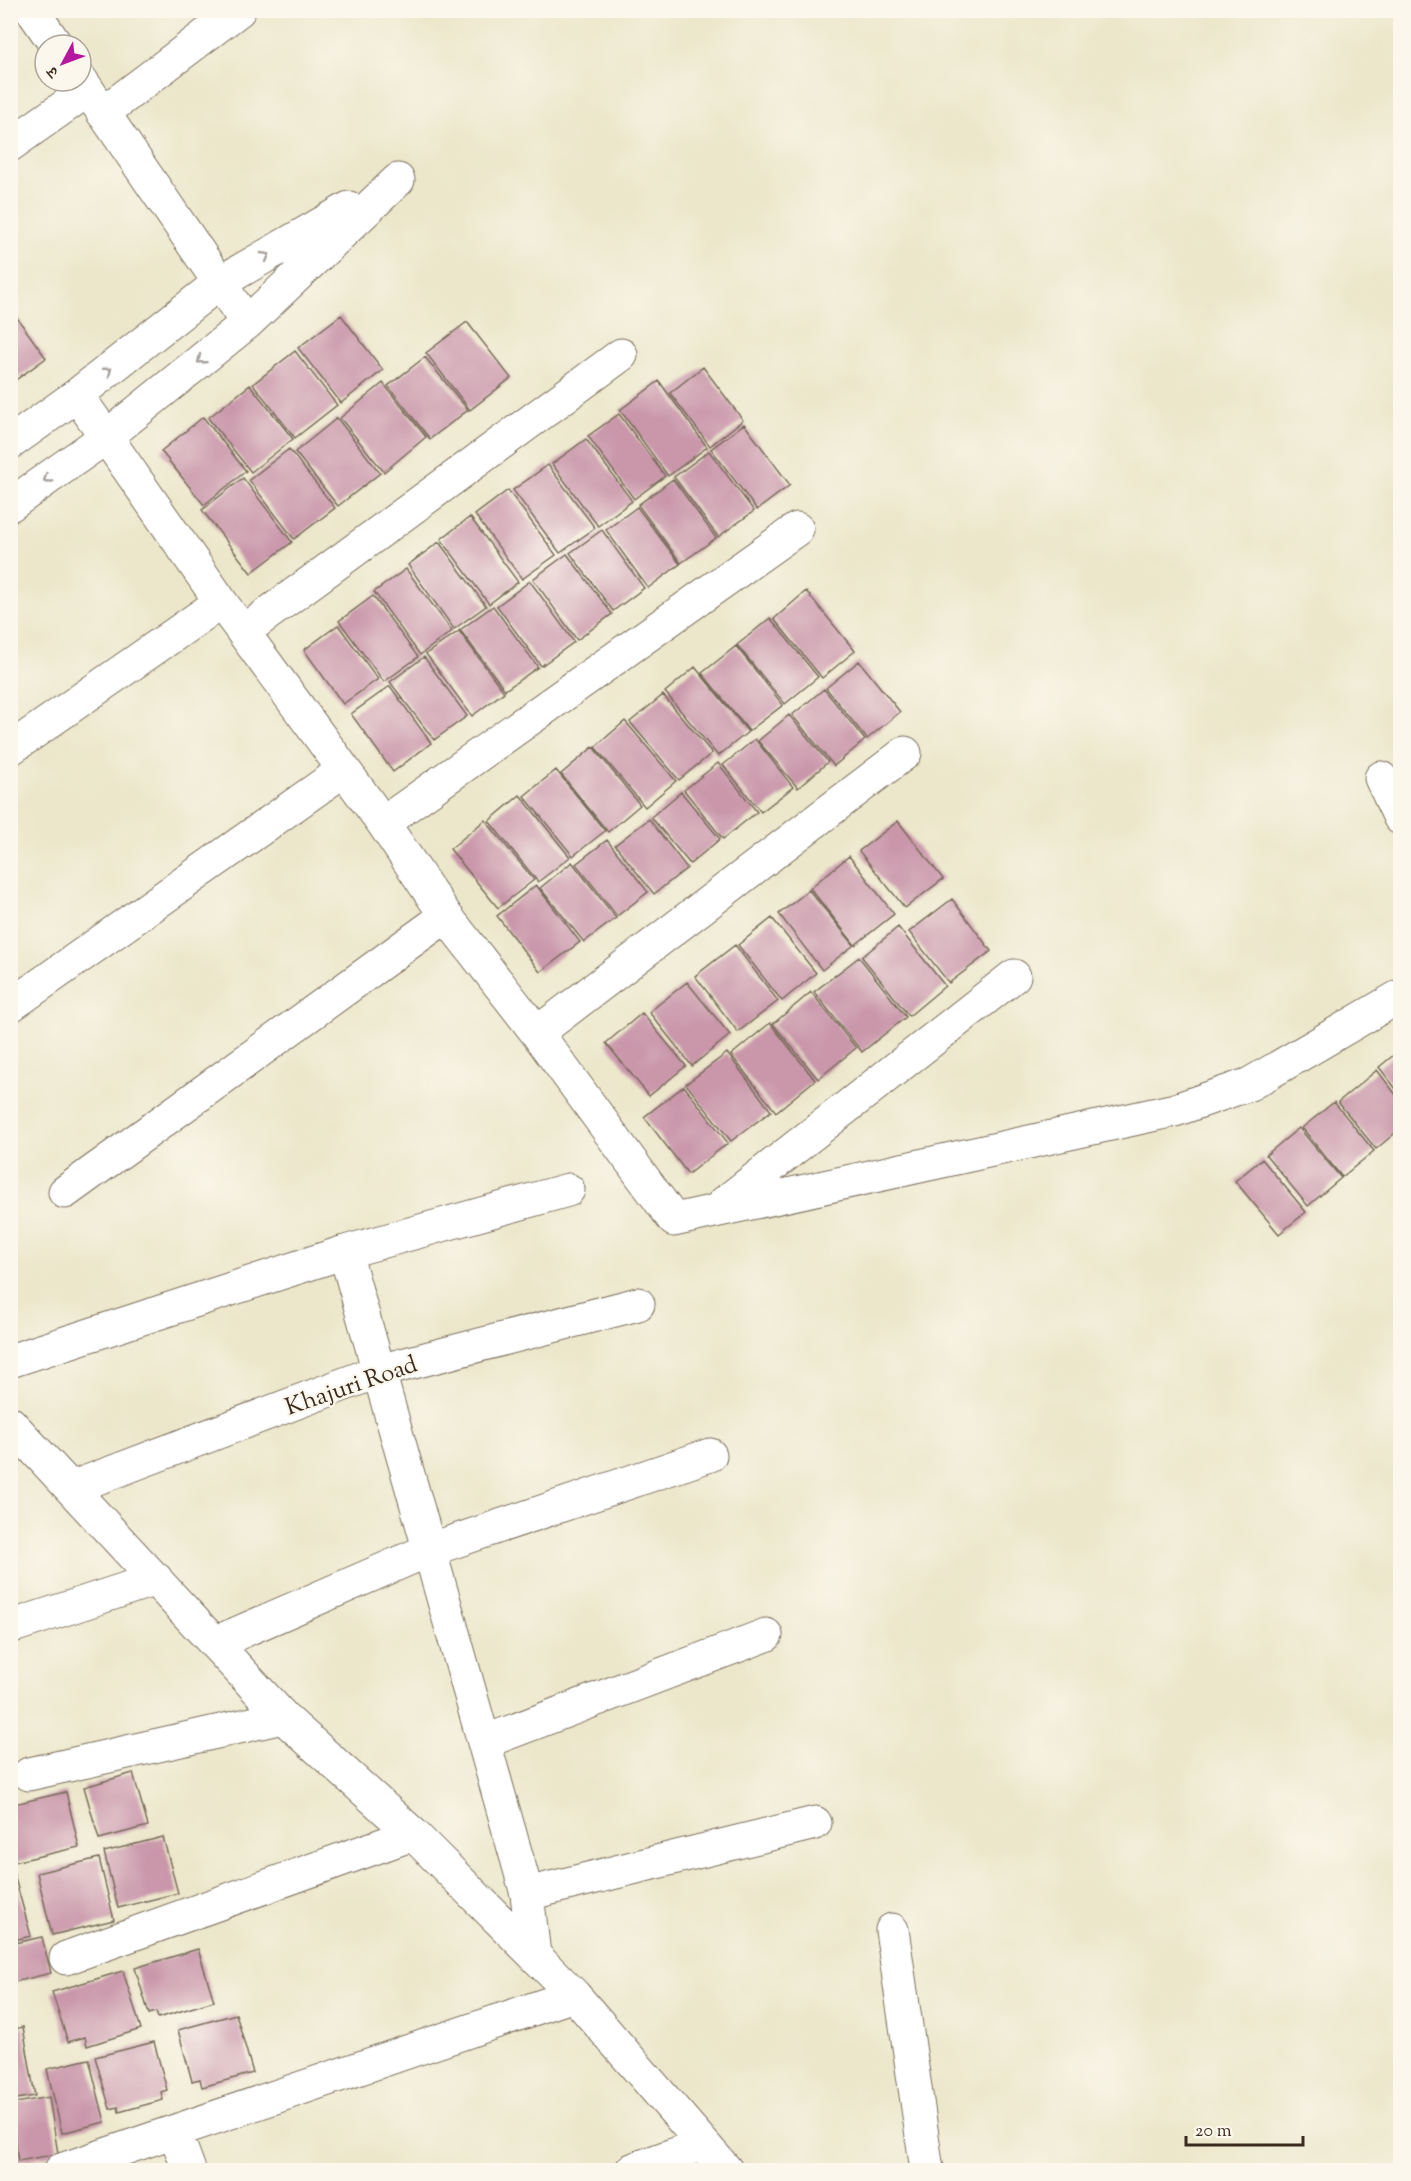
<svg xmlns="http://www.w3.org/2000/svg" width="1411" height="2181" viewBox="0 0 1411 2181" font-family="'Sorts Mill Goudy','Noto Serif Devanagari',serif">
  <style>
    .building { fill: #c996aa }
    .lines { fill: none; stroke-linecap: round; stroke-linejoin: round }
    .minor-casing { stroke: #796c5b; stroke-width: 35 }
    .minor { stroke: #fff; stroke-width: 33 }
    .oneway { stroke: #a79f9a }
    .labels { text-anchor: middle; stroke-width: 4.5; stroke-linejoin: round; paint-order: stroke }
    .street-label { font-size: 24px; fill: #3b2a1e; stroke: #fbf7ec }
  </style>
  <rect width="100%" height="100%" fill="#fbf7ec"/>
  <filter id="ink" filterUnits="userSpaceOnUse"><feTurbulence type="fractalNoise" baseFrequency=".0167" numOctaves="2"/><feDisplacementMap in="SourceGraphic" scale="12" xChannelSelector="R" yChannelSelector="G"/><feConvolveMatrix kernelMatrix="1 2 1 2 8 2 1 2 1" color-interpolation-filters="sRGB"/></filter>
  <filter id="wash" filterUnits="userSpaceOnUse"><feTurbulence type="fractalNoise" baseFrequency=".008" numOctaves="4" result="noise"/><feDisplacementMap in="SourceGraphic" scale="24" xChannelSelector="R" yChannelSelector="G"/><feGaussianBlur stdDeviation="1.35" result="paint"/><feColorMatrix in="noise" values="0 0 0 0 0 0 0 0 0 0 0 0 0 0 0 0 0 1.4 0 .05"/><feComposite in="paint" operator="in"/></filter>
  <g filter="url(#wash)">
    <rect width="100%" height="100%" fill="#ece7cb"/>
    <g id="blocks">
      <!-- building -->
      <path class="building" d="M10,308L46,358L10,384Z
        M341,315L383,370L341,403L298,348Z
        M467,322L511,378L470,410L426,353Z
        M295,351L337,405L295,438L253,384Z
        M425,357L468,410L430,439L388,386Z
        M703,367L743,420L710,446L670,393Z
        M659,381L707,447L668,476L620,410Z
        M383,383L426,437L384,472L340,418Z
        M250,385L293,439L251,472L208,418Z
        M619,414L665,476L634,499L588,436Z
        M203,417L246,471L204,505L161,451Z
        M337,418L380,473L338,506L295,452Z
        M744,424L790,485L757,510L711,449Z
        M586,439L632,501L598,526L552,464Z
        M289,449L335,508L294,539L249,480Z
        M709,451L754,511L718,537L674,477Z
        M548,465L595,528L560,553L513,490Z
        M243,478L292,542L251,573L202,510Z
        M673,479L716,538L681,563L638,505Z
        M508,490L556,555L522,579L475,515Z
        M637,507L680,564L648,588L606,530Z
        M470,517L518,582L489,604L441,539Z
        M602,530L644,588L613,611L570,553Z
        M439,542L486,606L454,629L408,565Z
        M567,554L612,614L577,640L533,579Z
        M406,569L452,631L420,655L374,592Z
        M530,581L574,642L541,666L497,606Z
        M806,591L855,651L822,678L774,619Z
        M373,596L418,657L384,682L339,621Z
        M493,606L538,667L505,690L460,630Z
        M770,618L818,677L785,704L737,645Z
        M338,625L378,679L343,704L304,650Z
        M459,631L504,692L472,716L426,654Z
        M736,646L783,705L749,731L702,673Z
        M424,657L467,716L434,740L390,682Z
        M859,661L900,712L867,739L826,688Z
        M695,667L748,732L718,756L665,692Z
        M390,686L431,743L393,772L351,714Z
        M824,689L865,740L834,766L792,715Z
        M663,695L712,753L679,780L630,722Z
        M789,715L828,762L798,788L758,741Z
        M625,721L676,781L645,807L595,747Z
        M755,739L793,787L761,812L723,765Z
        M593,747L640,805L608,832L561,774Z
        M718,763L757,812L723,839L684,790Z
        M556,770L605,831L573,856L524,796Z
        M681,792L720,839L690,864L651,817Z
        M520,795L570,857L538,882L489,821Z
        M649,819L687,868L654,894L615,845Z
        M485,820L534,880L498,908L450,849Z
        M898,821L943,879L905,908L859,851Z
        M607,840L648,892L617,916L576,864Z
        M849,856L894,914L855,945L810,888Z
        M572,862L616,918L584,942L540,888Z
        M536,885L580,942L540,972L497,916Z
        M809,890L854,945L822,970L779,914Z
        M952,899L991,951L949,983L909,932Z
        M772,918L816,973L782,1001L738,945Z
        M898,927L945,986L909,1016L862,957Z
        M735,945L778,1001L738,1032L695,976Z
        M859,957L906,1017L862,1052L814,992Z
        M687,982L730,1035L692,1066L649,1012Z
        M811,992L856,1048L818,1079L773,1024Z
        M642,1013L686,1066L649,1096L606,1043Z
        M770,1023L815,1080L776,1112L731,1055Z
        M1400,1050V1094L1379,1067Z
        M727,1053L771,1111L731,1141L686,1084Z
        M1377,1070L1400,1100V1129L1376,1149L1338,1102Z
        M684,1086L728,1143L688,1174L644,1117Z
        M1334,1102L1374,1151L1342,1177L1302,1128Z
        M1299,1128L1341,1178L1308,1206L1266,1155Z
        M1262,1159L1306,1212L1279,1234L1235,1181Z
        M133,1773L148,1826L99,1839L84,1787Z
        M66,1792L79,1847L14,1862L10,1846V1805Z
        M163,1837L178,1893L118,1908L104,1852Z
        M99,1858L114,1920L52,1935L37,1873Z
        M10,1860L31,1936L10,1941Z
        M42,1937L51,1973L10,1983V1944Z
        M198,1949L214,2001L158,2018L156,2012L149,2014L135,1968Z
        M123,1971L141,2029L87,2046L85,2037L68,2042L52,1992Z
        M236,2014L253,2073L202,2087L200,2079L192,2081L178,2030Z
        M23,2027L35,2096L10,2100V2030Z
        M154,2042L167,2090L161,2092L163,2100L119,2112L118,2107L110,2109L95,2057Z
        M89,2059L105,2122L62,2133L47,2069Z
        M49,2097L58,2154L18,2161L10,2104Z"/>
    </g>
  </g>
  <g filter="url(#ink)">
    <use href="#blocks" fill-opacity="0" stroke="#796c5b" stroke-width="1.5"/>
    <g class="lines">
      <!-- minor casing -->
      <g class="minor-casing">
        <path id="minor" d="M32,10L56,45
          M81,80L247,323
          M103,113L239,10
          M10,145L88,90
          M77,395L221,602L383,823L446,916L537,1033L674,1220L1175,1110L1250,1084L1400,996
          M10,443L77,395L219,283L349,208
          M10,505L106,437L247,323L398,180
          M243,632L621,355
          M10,749L221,602
          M1381,778L1400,818
          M383,823L797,529
          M10,1006L344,770
          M537,1033L905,753
          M65,1192L446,916
          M723,1204L1014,976
          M345,1252L527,1894L534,1955
          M10,1361L345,1252L568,1190
          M10,1423L283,1717L413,1834L574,1995L726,2170
          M71,1488L379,1371L638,1304
          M10,1627L156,1579
          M215,1643L429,1550L710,1455
          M484,1742L766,1635
          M29,1774L283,1717
          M527,1894L815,1823
          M892,1930L927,2170
          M66,1958L413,1834
          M175,2132L189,2170
          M61,2170L574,1995
          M632,2170L703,2144"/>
      </g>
      <!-- minor -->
      <use href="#minor" class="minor"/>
    </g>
    <!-- one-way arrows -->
    <defs><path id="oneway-chevron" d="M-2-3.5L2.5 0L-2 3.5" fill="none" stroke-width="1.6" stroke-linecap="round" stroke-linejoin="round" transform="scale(1.5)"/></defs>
    <g class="oneway">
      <use href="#oneway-chevron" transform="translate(266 256) rotate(-30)"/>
      <use href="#oneway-chevron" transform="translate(201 360) rotate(141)"/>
      <use href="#oneway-chevron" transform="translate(108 371) rotate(-38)"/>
      <use href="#oneway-chevron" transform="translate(47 479) rotate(144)"/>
    </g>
  </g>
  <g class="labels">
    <!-- street labels -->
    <g class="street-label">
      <text transform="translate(351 1385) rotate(-19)" y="8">Khajuri Road</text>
    </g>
  </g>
  <!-- margin -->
  <rect width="1411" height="2181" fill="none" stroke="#fbf7ec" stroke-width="36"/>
  <!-- north arrow -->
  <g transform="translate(63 63) rotate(229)"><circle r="28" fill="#fbf7ec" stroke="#aea59a" stroke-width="1.5"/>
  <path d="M0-4.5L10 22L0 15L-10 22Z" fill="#b5179e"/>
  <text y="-9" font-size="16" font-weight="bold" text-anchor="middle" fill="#3b2a1e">उ</text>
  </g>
  <!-- scale -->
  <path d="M1186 2136v9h117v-9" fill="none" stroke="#3b2a1e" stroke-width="3"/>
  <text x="1195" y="2136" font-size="18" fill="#3b2a1e" stroke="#fbf7ec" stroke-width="4.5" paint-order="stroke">20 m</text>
</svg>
